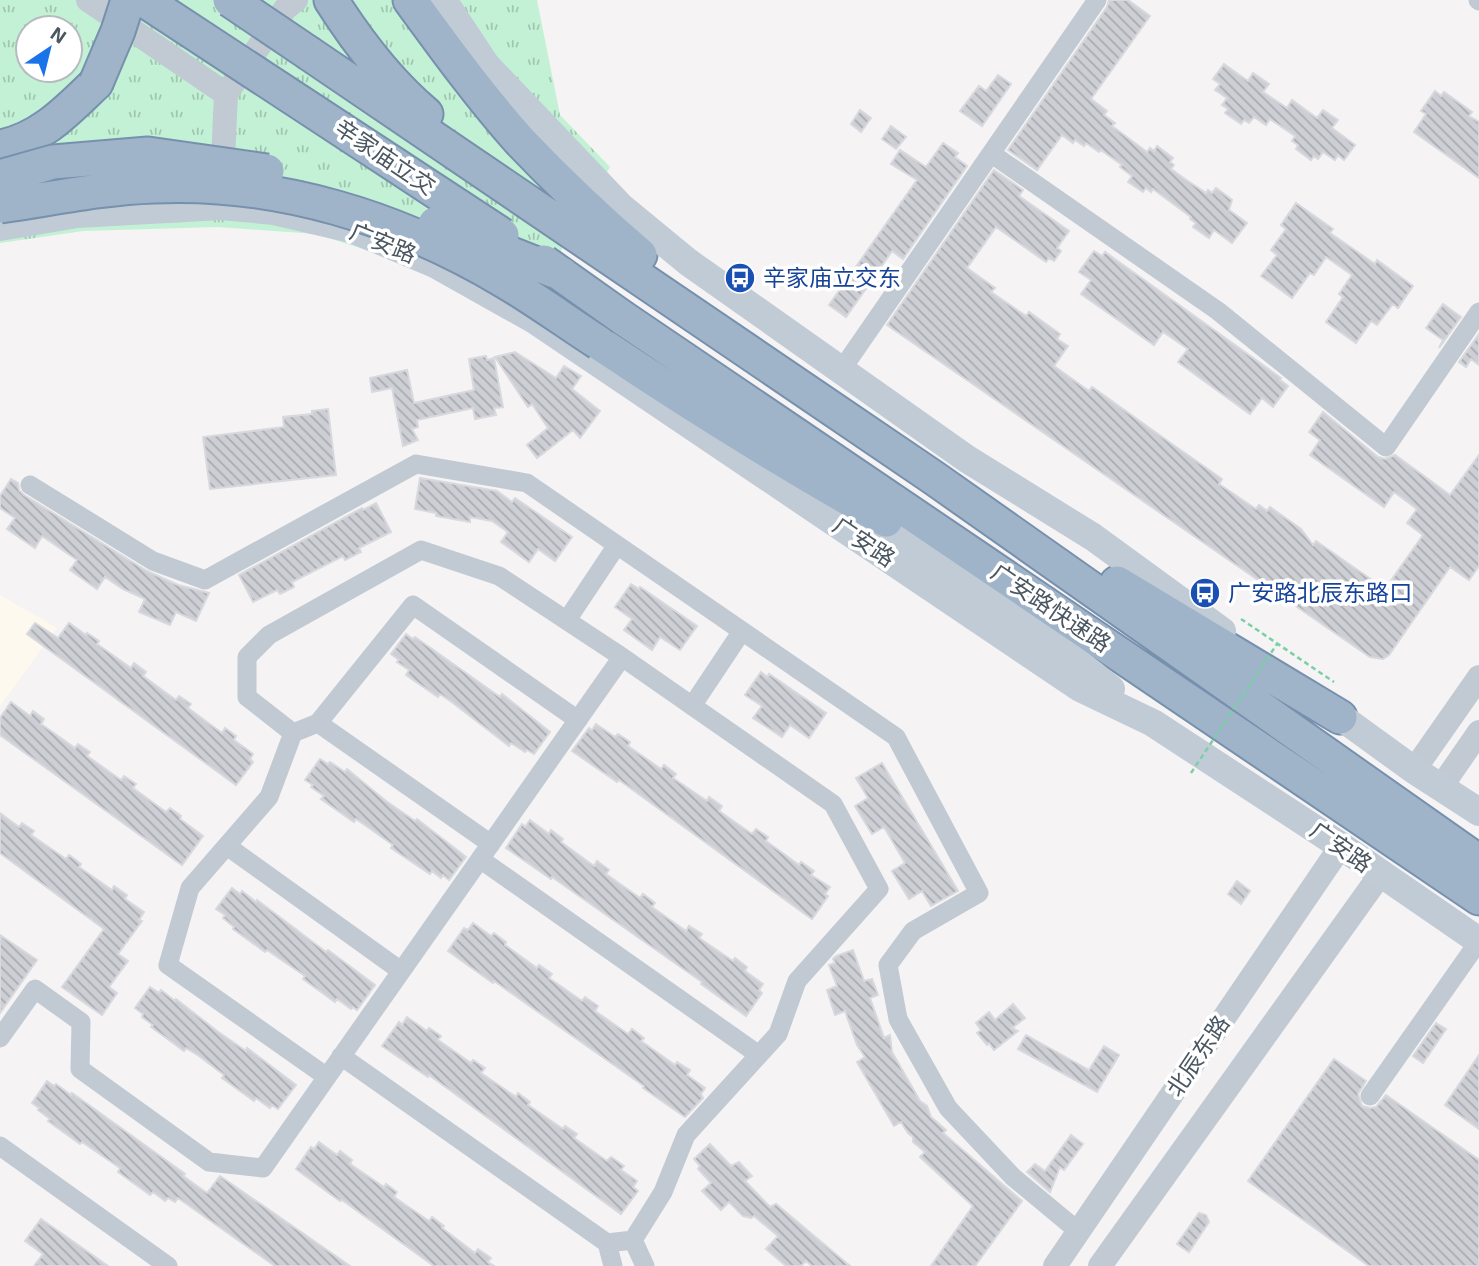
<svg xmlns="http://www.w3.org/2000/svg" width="1479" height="1266" viewBox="0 0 1479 1266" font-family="'Exo 2','Noto Sans SC',sans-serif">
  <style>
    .commercial { fill: #fdf9ef }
    .grass { fill: url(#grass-tufts); fill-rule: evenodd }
    .building { fill: url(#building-back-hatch); stroke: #d7d9de; stroke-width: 2 }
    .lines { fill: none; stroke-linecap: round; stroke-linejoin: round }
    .trunk-casing { stroke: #7690ad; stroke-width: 37 }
    .path { stroke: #7ad0a6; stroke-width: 2.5; stroke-dasharray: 5 3.5; stroke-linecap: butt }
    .minor { stroke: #c1cad2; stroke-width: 19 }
    .tertiary { stroke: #c1cad2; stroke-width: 24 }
    .secondary { stroke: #c1cbd6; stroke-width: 28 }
    .trunk { stroke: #9fb4c9; stroke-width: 33 }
    .trunk-bridge-casing { stroke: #7690ad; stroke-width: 37; stroke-linecap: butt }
    .path-bridge { stroke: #7ad0a6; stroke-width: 2.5; stroke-dasharray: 5 3.5; stroke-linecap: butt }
    .trunk-bridge { stroke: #9fb4c9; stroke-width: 33 }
    .labels { text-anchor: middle; stroke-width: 7; stroke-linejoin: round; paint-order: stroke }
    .street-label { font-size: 23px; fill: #4a5661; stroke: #fff }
    .transit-label { font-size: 23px; fill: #164399; stroke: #fff; text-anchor: start }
  </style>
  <defs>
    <pattern id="grass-tufts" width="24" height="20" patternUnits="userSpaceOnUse" patternTransform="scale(1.75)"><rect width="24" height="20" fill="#c3f1d5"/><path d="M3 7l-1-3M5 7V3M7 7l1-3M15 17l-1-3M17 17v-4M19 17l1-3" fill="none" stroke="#a0c6b0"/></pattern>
    <pattern id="building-back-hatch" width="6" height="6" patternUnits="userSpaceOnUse" patternTransform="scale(1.75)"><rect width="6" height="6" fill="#cdcfd5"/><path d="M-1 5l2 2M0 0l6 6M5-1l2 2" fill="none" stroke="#a8abb0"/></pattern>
  </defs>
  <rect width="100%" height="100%" fill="#f5f3f3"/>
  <!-- commercial -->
  <path class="commercial" d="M0,595L57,628L0,706Z"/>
  <!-- grass -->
  <path class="grass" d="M0,0H537L560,115L610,167L518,324L416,266L316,234L217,227L83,231L0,243ZM28,28H70V70H28Z"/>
  <!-- building -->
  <path class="building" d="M1109,0H1128L1150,16L1091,99L1107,111L1104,115L1115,123L1112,126L1147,152L1150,148L1154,151L1157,146L1173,158L1170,162L1174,165L1171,169L1185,179L1206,193L1208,190L1212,193L1216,188L1232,200L1229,210L1247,223L1232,243L1214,230L1209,238L1193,227L1196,223L1190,219L1191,217L1153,189L1151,192L1146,188L1143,192L1128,182L1132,176L1120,167L1122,165L1101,150L1099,152L1086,143L1084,146L1075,140L1073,143L1062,135L1037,170L1008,150L1107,7Z
    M1224,64L1248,81L1253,73L1269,84L1263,92L1287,108L1292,100L1317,118L1323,110L1338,120L1332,128L1355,145L1344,160L1338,155L1335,160L1323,152L1318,159L1314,156L1311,160L1296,149L1298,145L1292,141L1295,136L1270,119L1266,125L1254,117L1249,123L1244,120L1241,124L1225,113L1228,109L1222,105L1227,98L1215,90L1220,84L1213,79Z
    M998,75L1011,84L982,126L960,111L979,86L986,91Z
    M1435,91L1441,96L1444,92L1472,112L1469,116L1479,122V178L1414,132L1426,114L1421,111Z
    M860,110L871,118L861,132L851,124Z
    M891,126L906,137L896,149L882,139Z
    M943,143L958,153L955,157L967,166L903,259L892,251L846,317L829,305L917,180L891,164L900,150L926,167Z
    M994,170L1023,190L1019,196L1069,231L1057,248L1061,251L1054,261L1049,258L1046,262L996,227L967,268L995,288L991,292L1026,316L1029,312L1060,334L1057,339L1068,346L1054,366L1089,391L1092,387L1172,444L1222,479L1219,484L1256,509L1259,505L1267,511L1270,507L1301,529L1313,545L1316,541L1385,589L1423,535L1407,523L1417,509L1394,492L1384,507L1310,455L1320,440L1309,432L1323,412L1378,457L1385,459L1395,455L1450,495L1479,455V566L1469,580L1450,567L1389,655L1383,659L1370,657L887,325Z
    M1296,203L1333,229L1330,233L1375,264L1377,260L1413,286L1398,308L1393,304L1377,325L1371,321L1356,343L1326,322L1343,297L1339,294L1352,275L1326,257L1314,275L1310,273L1292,298L1261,276L1277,255L1271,250L1286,229L1281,225Z
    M1094,251L1102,256L1105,252L1281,378L1280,380L1288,386L1273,407L1262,398L1250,414L1178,362L1188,349L1163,332L1154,345L1081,294L1091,280L1079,272Z
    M1443,304L1461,317L1439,348L1443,340L1426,328Z
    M1479,334V365L1471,359L1466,367L1459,362Z
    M515,352L556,378L564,366L581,376L572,389L600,411L580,438L573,430L537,458L527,445L548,428L532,404L528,407L495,357Z
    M486,356L487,360L494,358L503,407L494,408L496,415L475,419L473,408L417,420L418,427L412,429L418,440L403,446L392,388L372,392L370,378L407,370L414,403L474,390L469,359Z
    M328,409L336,475L210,489L203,437L284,427L283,417L312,414V411Z
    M420,478L497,491L512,502L515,498L572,537L555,561L538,549L529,562L501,542L508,532L492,521L470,517V522L436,516V513L415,509Z
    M11,479L18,483L19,490L24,495L147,571L178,585L209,593L196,621L176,612L170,625L139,612L145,599L123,589L105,577L97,589L70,570L77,560L42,536L35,548L7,529L15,518L0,508V496Z
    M376,503L391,532L359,548L361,552L345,560L343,556L292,582L294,587L280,594L277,590L253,602L239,575L362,508L363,510Z
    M631,584L639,589L640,587L697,626L680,650L660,637L652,650L624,630L632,619L615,607Z
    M35,623L58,638L69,623L86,635L87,633L99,641L97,644L131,668L134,663L146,672L143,676L176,700L179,696L191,704L188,708L222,733L225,728L236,736L234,740L253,754L250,759L253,762L236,785L27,634Z
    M406,634L413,639L415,637L500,697L502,694L550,732L534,754L527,750L525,752L511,743L509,746L453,703L440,694L438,697L406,675L409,670L397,662L399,660L391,654Z
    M761,672L767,677L769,674L826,713L809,738L790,725L782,737L753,718L762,706L745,695Z
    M11,702L30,716L33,711L44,719L41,724L75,748L78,744L90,752L87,756L121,780L124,776L136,784L133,788L166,812L170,808L181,816L180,819L203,836L182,865L0,735V718Z
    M596,724L615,737L618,734L630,742L628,746L661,769L664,765L676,774L673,778L707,801L709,797L722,806L719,811L752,834L756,829L768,837L766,841L799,865L801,862L814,871L811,875L830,887L825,894L828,896L812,919L619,780L617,782L572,751L589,728L592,730Z
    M320,759L328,764L330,762L345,772L347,769L386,801L415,821L417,819L466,857L449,880L443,875L441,878L432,871L430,874L391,848L393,845L369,828L356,819L354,822L321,799L324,796L311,787L313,785L305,780Z
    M882,763L958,891L931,906L922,891L909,899L892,871L905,863L884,827L872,834L855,806L868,798L856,778Z
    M0,813L19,827L22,823L34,831L31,835L66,859L69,855L81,864L79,867L112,890L114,886L127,895L125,899L144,912L139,920L142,921L118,954L128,961L109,987L117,993L102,1015L62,987L104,929L0,853Z
    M530,820L549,834L551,830L563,839L561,842L594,866L597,861L609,870L606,874L640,898L643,894L655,903L652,907L686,931L689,926L702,934L699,938L733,961L735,958L747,967L745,971L763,984L759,990L762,993L746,1016L701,984L702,982L552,877L551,879L506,848L522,824L525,827Z
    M1237,881L1250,891L1241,904L1228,894Z
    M232,888L240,894L242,891L256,902L257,900L326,952L328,950L375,985L357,1010L353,1007L351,1009L337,999L335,1002L303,979L305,976L267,950L265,952L233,929L234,927L223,918L225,915L216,909Z
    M473,923L491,936L494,933L506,942L505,945L537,968L539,965L552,974L549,978L582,1001L585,997L598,1006L595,1011L628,1034L632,1029L644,1038L641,1041L675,1065L677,1062L690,1070L687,1075L705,1088L701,1094L703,1098L685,1117L643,1088L644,1086L494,981L493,983L448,951L464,928L468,930Z
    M0,935L37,960L0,1013Z
    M853,950L864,981L872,979L878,995L870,998L884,1038L890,1035L892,1052L920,1101L927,1106L931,1117L946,1130L943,1133L1022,1201L975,1266H931L973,1206L920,1157L925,1152L913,1142V1137L908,1133L901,1122L894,1126L857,1062L865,1057L857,1045L845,1011L835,1015L827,990L837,986L829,965L835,963L833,959L836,956Z
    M150,987L159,993L161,990L175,1001L176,999L217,1031L246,1051L247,1048L296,1085L278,1109L272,1105L270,1108L256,1098L254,1101L222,1078L224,1075L199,1056L186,1048L184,1051L151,1027L153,1025L142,1017L143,1014L135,1008Z
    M1013,1004L1025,1018L1012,1028L1018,1031L994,1050L989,1043L987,1045L977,1033L981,1030L976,1023L989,1012L995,1020Z
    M407,1017L427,1031L429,1028L441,1036L438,1040L471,1063L473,1060L485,1068L481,1073L516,1097L518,1093L530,1102L528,1105L563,1129L565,1126L577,1134L574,1138L607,1161L611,1157L624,1166L621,1170L637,1181L633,1187L638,1191L621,1214L429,1075L428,1077L382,1046L399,1022L402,1025Z
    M1436,1023L1446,1029L1423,1063L1413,1056Z
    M1026,1035L1089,1070L1104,1046L1119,1055L1097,1092L1018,1049Z
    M1479,1055V1129L1445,1105Z
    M1334,1059L1366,1081L1358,1094L1362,1106L1370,1108L1376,1107L1386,1095L1479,1160V1266H1369L1248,1181Z
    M47,1081L54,1086L56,1084L71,1095L72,1093L185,1174L183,1176L207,1193L220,1176L350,1266H275L178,1198L175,1202L168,1198L165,1201L153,1192L150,1195L118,1172L120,1168L82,1142L80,1144L48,1121L50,1119L38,1110L39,1108L32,1103Z
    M1071,1135L1083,1144L1064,1170L1060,1167L1050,1192L1027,1172L1035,1164L1045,1171Z
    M319,1142L337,1155L340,1151L352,1160L350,1164L384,1187L386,1184L397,1192L394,1197L429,1221L432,1217L444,1226L442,1228L475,1253L478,1249L491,1258L488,1262L494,1266H434L342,1200L340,1201L296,1169L311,1147L314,1149Z
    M710,1144L731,1166L739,1162L752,1176L745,1181L770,1207L776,1204L850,1266H812L806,1261L801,1266H786L766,1249L778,1236L754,1216L751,1218L743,1216L729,1202L721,1210L702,1191L711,1183L698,1169L700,1166L694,1159Z
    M1199,1213L1206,1215L1209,1222L1189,1252L1177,1244Z
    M41,1219L108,1266H34L43,1254L25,1241Z"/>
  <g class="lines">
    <!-- trunk casing -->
    <g class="trunk-casing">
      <path id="trunk" d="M331,0C357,41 388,82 426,114
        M410,0C445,48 480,96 519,140C557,180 598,219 640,255
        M310,54L934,478L1479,862
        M0,147C40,140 68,110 96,83
        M623,318L1479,898
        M599,343C693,406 788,465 886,520
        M1117,583L1340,717"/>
    </g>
    <!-- path -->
    <path class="path" d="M1241,619L1334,682"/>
    <!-- minor -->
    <path class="minor" d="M1478,0L1479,1
      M992,154L1218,311L1386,447L1479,312
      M840,372L1097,0
      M30,485L153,561L205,580L416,464L527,483L896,737L979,893L913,931L888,965L898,1019L948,1108L1013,1177L1078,1231
      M567,620L617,545
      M692,706L742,631
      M318,723L491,844
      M293,733L247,697V657L269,635L421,550L499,576L622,657
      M227,846L401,971
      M480,859L759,1055
      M0,1038L35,989L81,1022L80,1069L209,1162L263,1168L622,657L833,804L879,889L797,981L778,1034L686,1135L663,1192L633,1240L607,1243L613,1266
      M341,1056L607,1243
      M327,1077L168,965L190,888L269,797L293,733L318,723L413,605L578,720
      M1370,1096L1479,941
      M0,1146L168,1266
      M633,1240L645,1266"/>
    <!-- tertiary -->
    <path class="tertiary" d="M88,0L226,94
      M222,181L226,94L285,9L296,0
      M1414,770L1479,677
      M1441,787L1479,732
      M1055,1266L1341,846
      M1100,1266L1380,875"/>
    <!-- secondary -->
    <path class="secondary" d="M443,0L486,65L620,206L688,262L967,459L1093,537L1222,631
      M0,227L77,214L221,206L274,211L352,229L435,264L533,319L1080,688L1153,723L1341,846L1479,941
      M864,514L946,565L1036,629L1111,689
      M1323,704L1414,770L1479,812"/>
    <!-- trunk -->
    <use href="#trunk" class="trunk"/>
    <!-- trunk-bridge casing -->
    <g class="trunk-bridge-casing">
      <path id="trunk-bridge" d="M144,0L502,235
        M230,0L310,54
        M96,83L118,31L128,0
        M0,177L53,162L148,154L267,171
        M0,206C51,199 101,188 153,186C278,180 399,218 506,282C538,301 568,323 599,343
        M435,224L562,274
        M544,262L623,318"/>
    </g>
    <!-- path-bridge -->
    <path class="path-bridge" d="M1191,773L1277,644"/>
    <!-- trunk-bridge -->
    <use href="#trunk-bridge" class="trunk-bridge"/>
  </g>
  <!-- icons -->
  <defs>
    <g id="bus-disc" transform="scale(1.575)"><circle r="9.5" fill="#1a4fb4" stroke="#fff"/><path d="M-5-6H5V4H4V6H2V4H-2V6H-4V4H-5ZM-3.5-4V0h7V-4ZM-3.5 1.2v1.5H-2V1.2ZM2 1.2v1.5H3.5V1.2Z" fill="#fff"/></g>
  </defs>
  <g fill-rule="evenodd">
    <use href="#bus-disc" x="740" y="278"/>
    <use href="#bus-disc" x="1205" y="593"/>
  </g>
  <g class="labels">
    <!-- street labels -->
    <g class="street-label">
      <text transform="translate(385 157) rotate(34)" y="8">辛家庙立交</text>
      <text transform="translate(383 243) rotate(22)" y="8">广安路</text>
      <text transform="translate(864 542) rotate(34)" y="8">广安路</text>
      <text transform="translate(1051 608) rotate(34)" y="8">广安路快速路</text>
      <text transform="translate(1341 847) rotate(35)" y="8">广安路</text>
      <text transform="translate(1198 1056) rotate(-56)" y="8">北辰东路</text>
    </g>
    <!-- transit labels -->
    <g class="transit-label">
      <text x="763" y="286">辛家庙立交东</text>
      <text x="1228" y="601">广安路北辰东路口</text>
    </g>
  </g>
  <!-- north arrow -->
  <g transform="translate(49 49) rotate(35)"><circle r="33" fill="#ffffff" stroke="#b7bbc0" stroke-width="2"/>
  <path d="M0-5L12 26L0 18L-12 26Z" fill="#1a73e8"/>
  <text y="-10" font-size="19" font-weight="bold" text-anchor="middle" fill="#4a5661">N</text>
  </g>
</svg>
